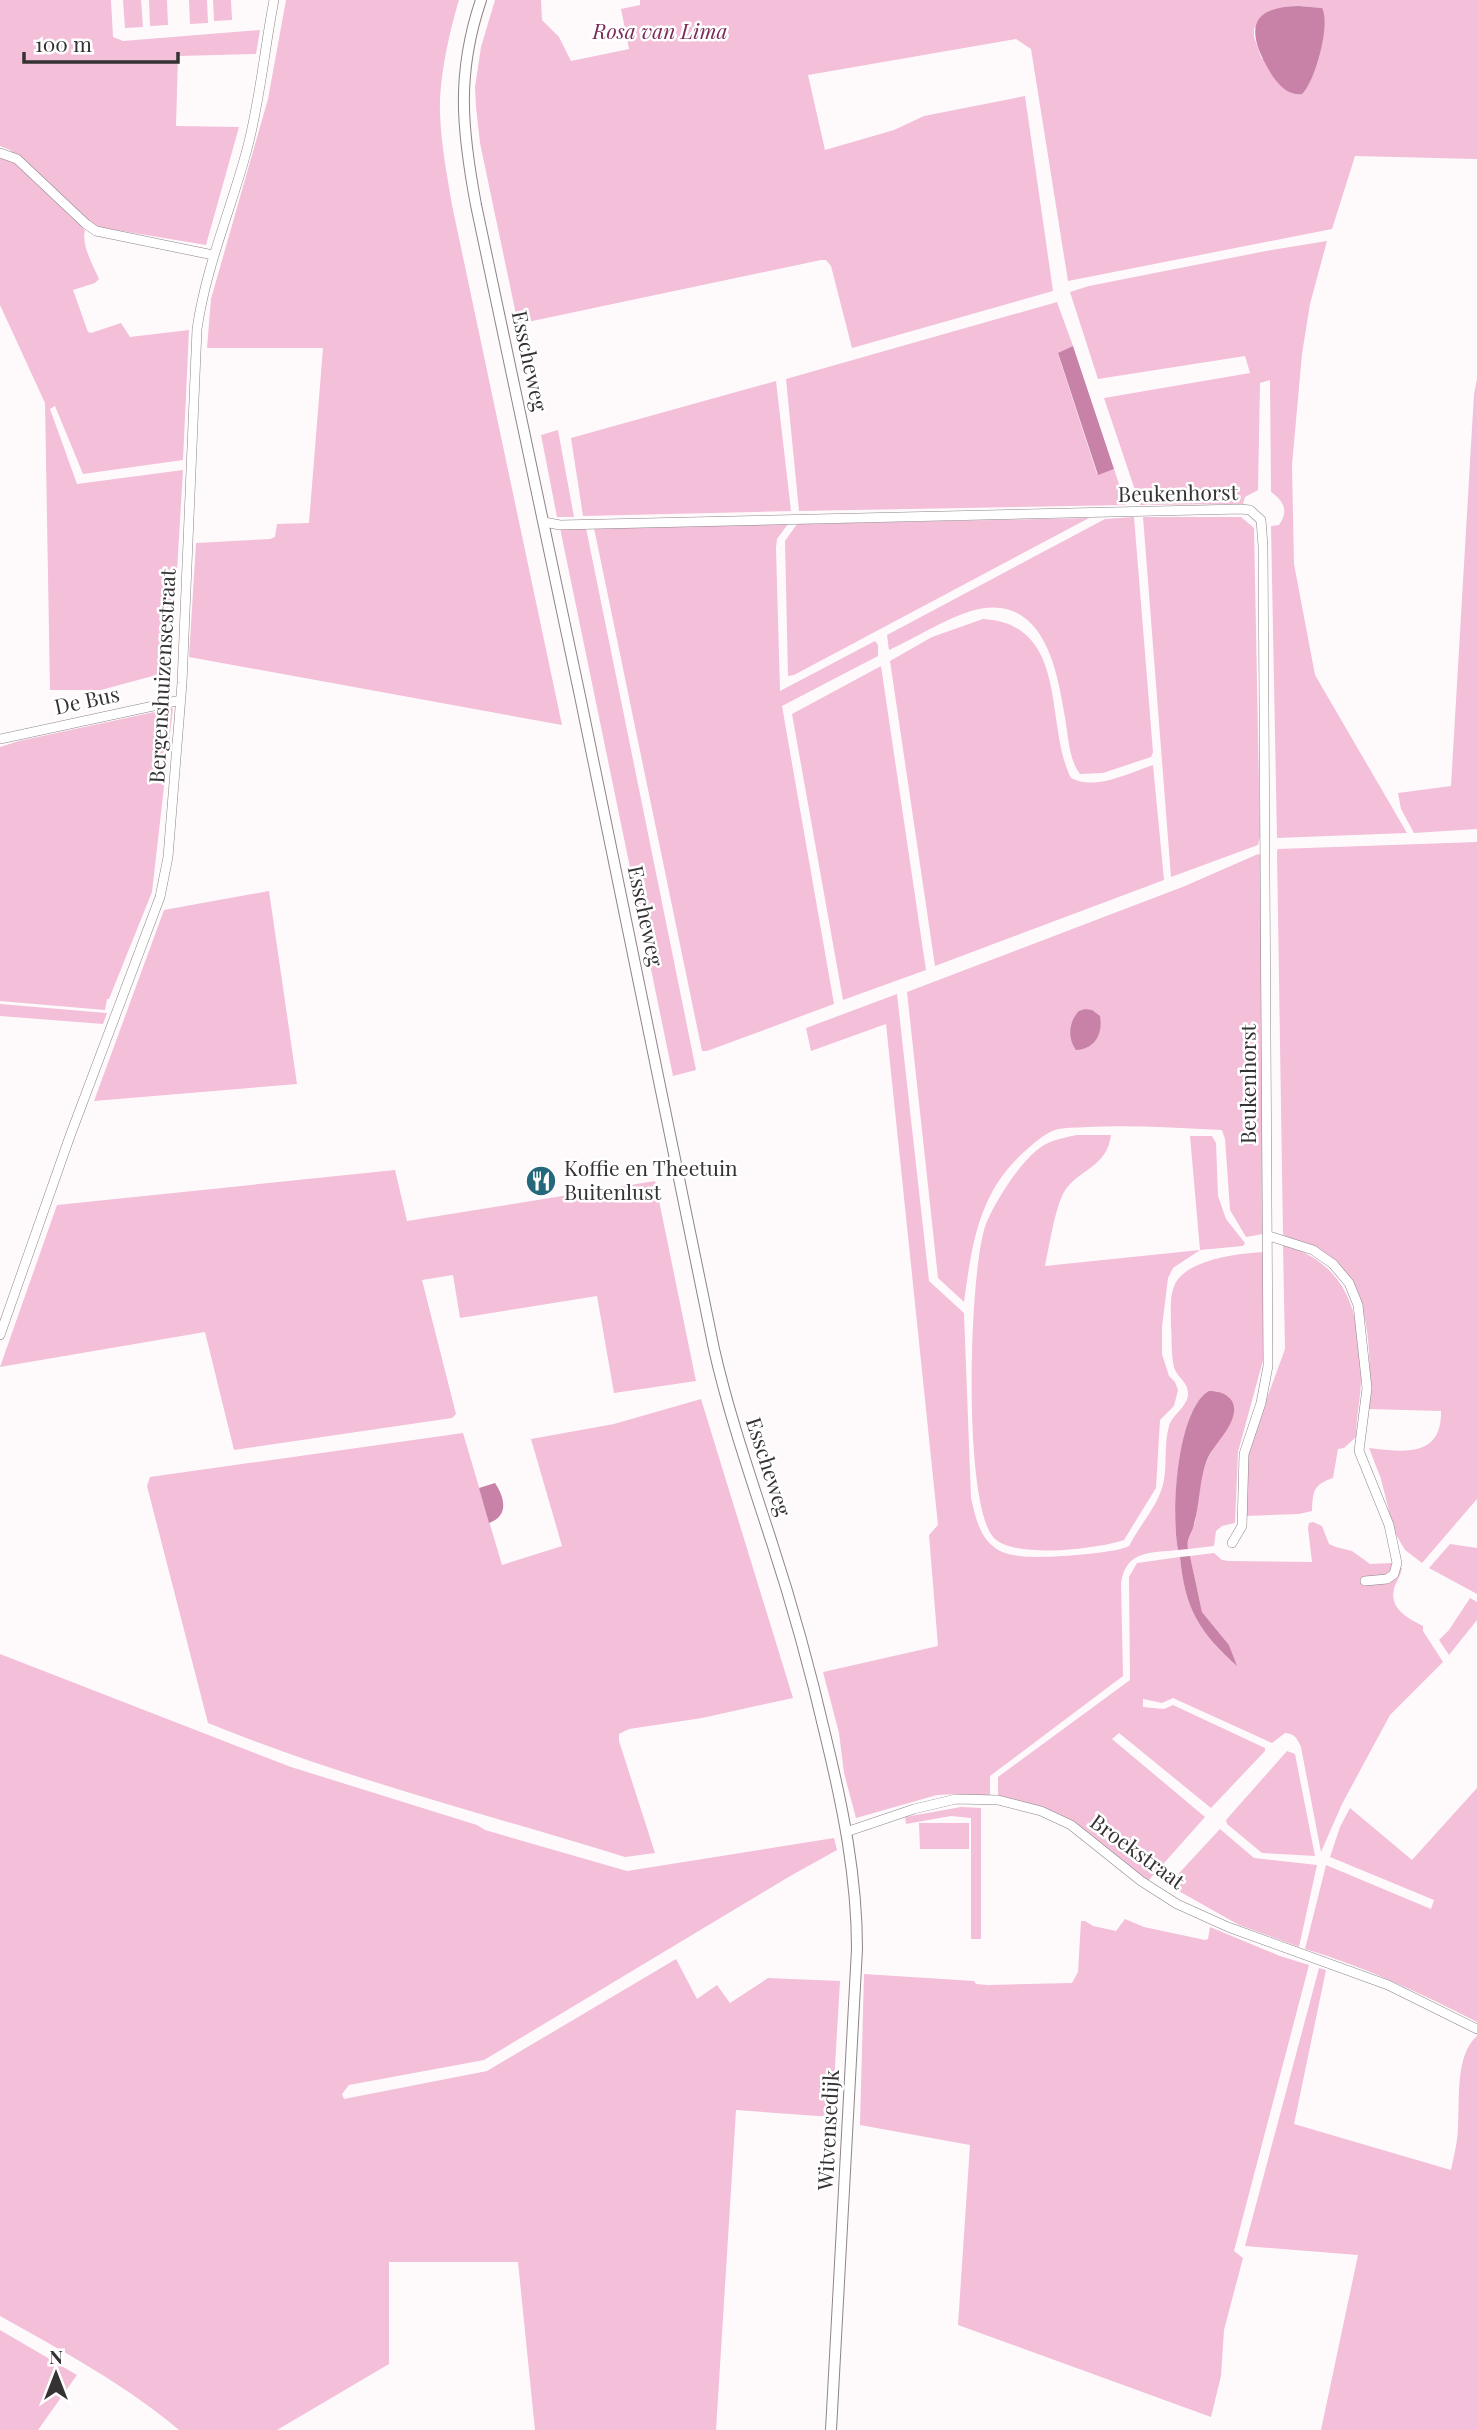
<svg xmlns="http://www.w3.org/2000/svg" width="1477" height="2430" viewBox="0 0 1477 2430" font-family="'Playfair Display',serif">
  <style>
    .green { fill: #f3bfd9; fill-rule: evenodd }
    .water { fill: #c882a7 }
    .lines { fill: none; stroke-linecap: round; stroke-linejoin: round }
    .minor-casing { stroke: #8c8588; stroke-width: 10 }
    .tertiary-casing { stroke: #8c8588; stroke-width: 12 }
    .minor { stroke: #fff; stroke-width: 9 }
    .tertiary { stroke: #fff; stroke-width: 10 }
    .labels { text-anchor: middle; stroke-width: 5; stroke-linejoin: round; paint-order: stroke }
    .park-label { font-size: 21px; font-style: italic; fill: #7c2a5b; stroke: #fff }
    .street-label { font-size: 21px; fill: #353233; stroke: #fff }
    .poi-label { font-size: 21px; fill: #353233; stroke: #fff; text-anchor: start }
  </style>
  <rect width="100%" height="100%" fill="#fefafc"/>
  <!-- green -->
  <path class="green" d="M0,0H111L113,37L123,41L260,30L256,54L178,56L176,126L239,127L206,245L98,227L90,222L10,150L0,146Z
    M123,0H141L143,27L125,28Z
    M149,0H167L168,25L150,26Z
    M189,0H207L208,23L190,24Z
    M213,0H231L232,20L214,21Z
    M286,0H459C449,33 439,79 440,113C441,144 447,175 452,205L562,725L189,657L196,543L270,539L275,537L277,524L309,523L323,348H207L211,299L268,99Z
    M495,0H541L542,20L559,37L571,61L629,49L621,9L640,5V0H1477V159L1355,156L1332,229L1068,281L1031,49L1016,39L808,75L825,150L894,130L924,116L1025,96L1053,291L852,348L831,266L826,260H821L518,324L480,143L476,107L475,87L481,47ZM1299,6L1322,8L1262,59L1254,37V28Z
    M0,155L10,159L85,230C81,245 93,265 99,279L95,283L73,290L88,332L91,333L121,323L130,337L189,330L183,460L83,474L55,406L50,409L77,484L183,470L171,671L101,690H50L45,403L0,305Z
    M1327,241L1310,304L1302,354L1292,465L1294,564L1315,675L1407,833L1277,838L1271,526L1279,525C1289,511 1284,501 1271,492L1270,380L1260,383L1258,490L1245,497L1243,504L1140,505L1104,398L1250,373L1245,356L1098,379L1070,292L1089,286L1266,251Z
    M1057,302L1073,346L1058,354L1097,474L1114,469L1126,505L799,511L786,379Z
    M1477,379V829L1414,833L1401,809L1398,793L1451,786L1474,394Z
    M776,381L791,511L583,516L571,438Z
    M558,430L574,517H557L541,435Z
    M1134,517L1153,752L1151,757L1103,773L1080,774C1068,759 1068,731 1064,712C1056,662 1040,591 971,611C942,620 916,638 889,650L887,635L1105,519Z
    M1143,517H1241L1254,528L1260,836L1258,845L1171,877Z
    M1089,518L794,675L788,676L785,541L797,524Z
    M788,524L777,539L776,548L780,691L875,641L878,645V656L782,706L834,1004L707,1051H702L594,528Z
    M560,528H586L696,1070L673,1076Z
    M983,619C1070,624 1044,724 1071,778C1095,791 1129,773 1153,765L1164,880L935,966L890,661L932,637Z
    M881,666L926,970L843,1000L792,714Z
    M173,708L152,892L109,999H107L105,1010L0,1001V747L19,741Z
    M1477,842V1499L1422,1563L1405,1550L1394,1531L1381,1479L1369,1448C1404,1452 1442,1458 1441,1411L1368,1409C1371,1371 1372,1313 1350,1281C1341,1267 1299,1241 1283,1235L1277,851L1278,849Z
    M1258,854L1263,856V1234L1246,1237L1230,1210L1225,1139L1222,1130C1177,1128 1132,1125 1087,1127C1078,1128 1064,1127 1055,1130C1044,1134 1033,1144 1024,1152C978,1193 972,1245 964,1302L938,1278L907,992L1185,886Z
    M269,891L297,1084L94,1101L164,910Z
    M897,994L929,1281L964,1313L971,1498C975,1515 979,1536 994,1547C1001,1553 1011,1555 1020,1556C1039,1559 1114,1554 1129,1546C1140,1524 1160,1504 1164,1480C1167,1463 1164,1443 1169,1426C1172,1415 1187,1407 1188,1395C1189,1382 1177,1378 1174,1367C1171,1355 1172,1338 1171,1325C1171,1311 1169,1295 1176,1282C1190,1259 1240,1253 1265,1252V1353L1238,1452L1235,1523L1222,1526L1216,1531L1214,1546L1188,1549L1187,1537L1195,1523L1201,1478L1208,1458L1234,1413L1229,1397L1216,1391C1210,1394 1202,1397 1198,1402C1177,1430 1171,1516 1178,1550C1151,1553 1126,1550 1121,1583L1123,1676L990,1776V1796L959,1794L937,1795L856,1818L844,1773L839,1733L823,1672L938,1646L929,1535L938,1525L886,1024L811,1051L806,1028Z
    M0,1004L107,1013L103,1024L0,1016Z
    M1077,1135H1111C1107,1168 1078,1169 1064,1192C1055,1208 1049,1247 1045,1266L1200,1250L1190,1136H1212L1216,1143L1218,1196L1226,1219L1245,1243L1243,1246L1200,1250L1173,1268L1168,1278L1162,1327V1354L1169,1376L1175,1382L1178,1390L1174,1406L1160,1420L1156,1488L1124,1540C1098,1549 1014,1559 994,1538C962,1504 969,1268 986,1224C995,1201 1024,1155 1046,1144C1056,1139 1067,1137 1077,1135Z
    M395,1170L407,1221L655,1181L696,1381L614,1393L597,1296L460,1318L453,1275L422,1280L456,1414L452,1418L234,1450L205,1332L0,1367L57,1205Z
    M1283,1245C1350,1264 1360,1315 1361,1378C1361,1398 1356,1417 1356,1437L1344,1448L1338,1449L1333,1478C1313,1485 1313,1491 1312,1511L1299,1514L1246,1516V1459L1251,1442L1285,1349Z
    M701,1399L793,1698L702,1718L629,1729L619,1734V1741L655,1853L625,1857C486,1814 343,1778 208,1723L147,1486L150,1477L463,1433L502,1565L562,1546L531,1439L614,1424Z
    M1313,1522L1322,1526L1329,1544L1336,1547L1352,1551L1370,1564L1392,1563L1402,1568C1401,1576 1396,1581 1394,1589C1389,1609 1409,1619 1423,1626V1631L1443,1662L1390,1715L1342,1804L1321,1852L1301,1747C1297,1738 1295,1734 1285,1733L1272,1743L1173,1698L1162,1703L1143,1699V1707L1164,1709L1173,1705L1265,1748V1751L1211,1808L1119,1733L1112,1739L1205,1817L1148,1881L1069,1820L998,1796V1777L1130,1680L1129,1577L1137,1563L1180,1557C1185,1607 1198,1632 1236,1665L1229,1645L1202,1612L1190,1556L1214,1553L1222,1560L1229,1561L1312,1562L1308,1528L1309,1523Z
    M1450,1544L1477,1548V1594L1429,1568Z
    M1470,1598L1477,1602V1620L1449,1655L1439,1640L1449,1630Z
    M0,1654L291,1767L477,1825L485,1830L627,1871L834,1838L837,1850L792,1875L484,2060L349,2085L342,2094L344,2099L487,2071L676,1959L697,1999L717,1985L730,2003L768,1978L840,1981L832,2117L736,2110L716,2430H535L518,2262H389V2364L277,2430H179C125,2384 62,2351 0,2316Z
    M1287,1751L1295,1754L1315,1856L1262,1853L1227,1824L1226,1820Z
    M1477,1788V2022C1421,1993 1365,1967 1305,1949L1326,1865L1431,1909L1434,1900L1330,1857L1340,1827L1350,1808L1412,1860Z
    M961,1807L981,1808V1939H971V1818L951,1816L906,1824L905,1817Z
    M919,1823H969V1849H920Z
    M1220,1829L1254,1858L1317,1865L1299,1947L1239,1925L1168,1885Z
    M1125,1919L1144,1927L1205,1940L1208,1939L1210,1927L1280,1956L1309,1965L1234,2251L1243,2258L1224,2330L1221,2376L1211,2417L958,2325L970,2145L860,2125L864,1974L974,1981L976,1984L988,1985L1072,1983L1078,1972L1081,1921H1085L1093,1926L1116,1931Z
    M1319,1968L1326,1970L1294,2124L1451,2170C1454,2156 1458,2140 1458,2126C1460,2098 1455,2055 1477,2036V2430H1321L1358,2255L1245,2246Z
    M0,2330L77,2375L38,2430H0Z"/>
  <!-- water -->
  <path class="water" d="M1299,6L1322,8C1331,24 1315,82 1302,94C1295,95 1287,92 1282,87C1272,78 1264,62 1259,50C1246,15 1268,7 1299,6Z
    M1073,346L1114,469L1098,475L1058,353Z
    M1085,1009L1092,1010L1100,1016C1103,1034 1095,1049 1076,1050C1067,1038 1069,1021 1079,1011Z
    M1209,1391C1222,1391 1236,1397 1234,1412C1232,1429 1214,1444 1207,1460C1199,1480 1200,1503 1194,1524C1192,1534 1186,1537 1188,1549L1178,1550C1171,1516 1176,1410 1209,1391Z
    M495,1483C505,1498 509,1516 489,1523L479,1488Z
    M1190,1556L1202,1612L1229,1645L1237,1666C1199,1632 1185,1609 1180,1557Z"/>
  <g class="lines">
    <!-- minor casing -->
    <g class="minor-casing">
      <path id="minor" d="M0,153L17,159L86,224L96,231L213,255
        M544,522L560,525L1241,509L1250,510L1261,520L1263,546L1268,1366L1261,1403L1244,1454L1242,1526L1232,1543
        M0,739L181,700
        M1269,1236L1313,1250L1333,1264L1349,1283L1358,1305L1367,1388L1359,1451L1389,1525L1397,1563L1394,1574L1387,1579L1365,1581
        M0,1335L70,1136L160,897L168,857L182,683L197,329C206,267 230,212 246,153C260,103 264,51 274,0
        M846,1832L914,1809L956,1799L998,1800L1041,1811L1071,1825L1141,1881L1177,1904L1228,1927L1388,1985L1477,2029"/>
    </g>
    <!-- tertiary casing -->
    <g class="tertiary-casing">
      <path id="tertiary" d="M481,0C456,74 462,130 476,205L580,696L714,1349C729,1415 751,1478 772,1543C793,1607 811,1673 826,1738C843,1808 857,1877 857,1949L831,2430"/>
    </g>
    <!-- minor -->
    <use href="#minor" class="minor"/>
    <!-- tertiary -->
    <use href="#tertiary" class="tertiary"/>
  </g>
  <!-- icons -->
  <defs>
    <g id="restaurant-disc" transform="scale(1.575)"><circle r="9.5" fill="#26687b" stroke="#fff"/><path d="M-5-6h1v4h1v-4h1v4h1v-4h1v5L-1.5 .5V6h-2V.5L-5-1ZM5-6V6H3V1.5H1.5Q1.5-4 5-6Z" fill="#fff"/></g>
  </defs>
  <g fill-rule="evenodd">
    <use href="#restaurant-disc" x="541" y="1181"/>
  </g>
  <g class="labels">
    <!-- park labels -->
    <g class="park-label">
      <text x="660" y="39">Rosa van Lima</text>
    </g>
    <!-- street labels -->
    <g class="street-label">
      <text transform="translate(529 361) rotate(78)" y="7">Esscheweg</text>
      <text transform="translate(1178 494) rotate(-1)" y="7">Beukenhorst</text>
      <text transform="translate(163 676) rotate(-87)" y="7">Bergenshuizensestraat</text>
      <text transform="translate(87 701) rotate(-12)" y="7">De Bus</text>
      <text transform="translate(645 916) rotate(78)" y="7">Esscheweg</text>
      <text transform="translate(1249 1084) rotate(-90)" y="7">Beukenhorst</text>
      <text transform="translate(768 1467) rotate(72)" y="7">Esscheweg</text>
      <text transform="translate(1137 1852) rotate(36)" y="7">Broekstraat</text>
      <text transform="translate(829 2130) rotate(-87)" y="7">Witvensedijk</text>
    </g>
    <!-- poi labels -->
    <g class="poi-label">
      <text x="564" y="1176">Koffie en Theetuin<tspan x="564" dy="24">Buitenlust</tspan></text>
    </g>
  </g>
  <!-- north arrow -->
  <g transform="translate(56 2374)" stroke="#ffffff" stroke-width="5" paint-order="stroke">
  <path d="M0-5L12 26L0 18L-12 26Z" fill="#353233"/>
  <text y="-10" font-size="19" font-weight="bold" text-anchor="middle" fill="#353233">N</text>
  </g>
  <!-- scale -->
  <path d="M24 52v10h154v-10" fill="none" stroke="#353233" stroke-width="3.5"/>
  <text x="35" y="52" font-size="21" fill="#353233" stroke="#ffffff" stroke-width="5" paint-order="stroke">100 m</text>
</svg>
